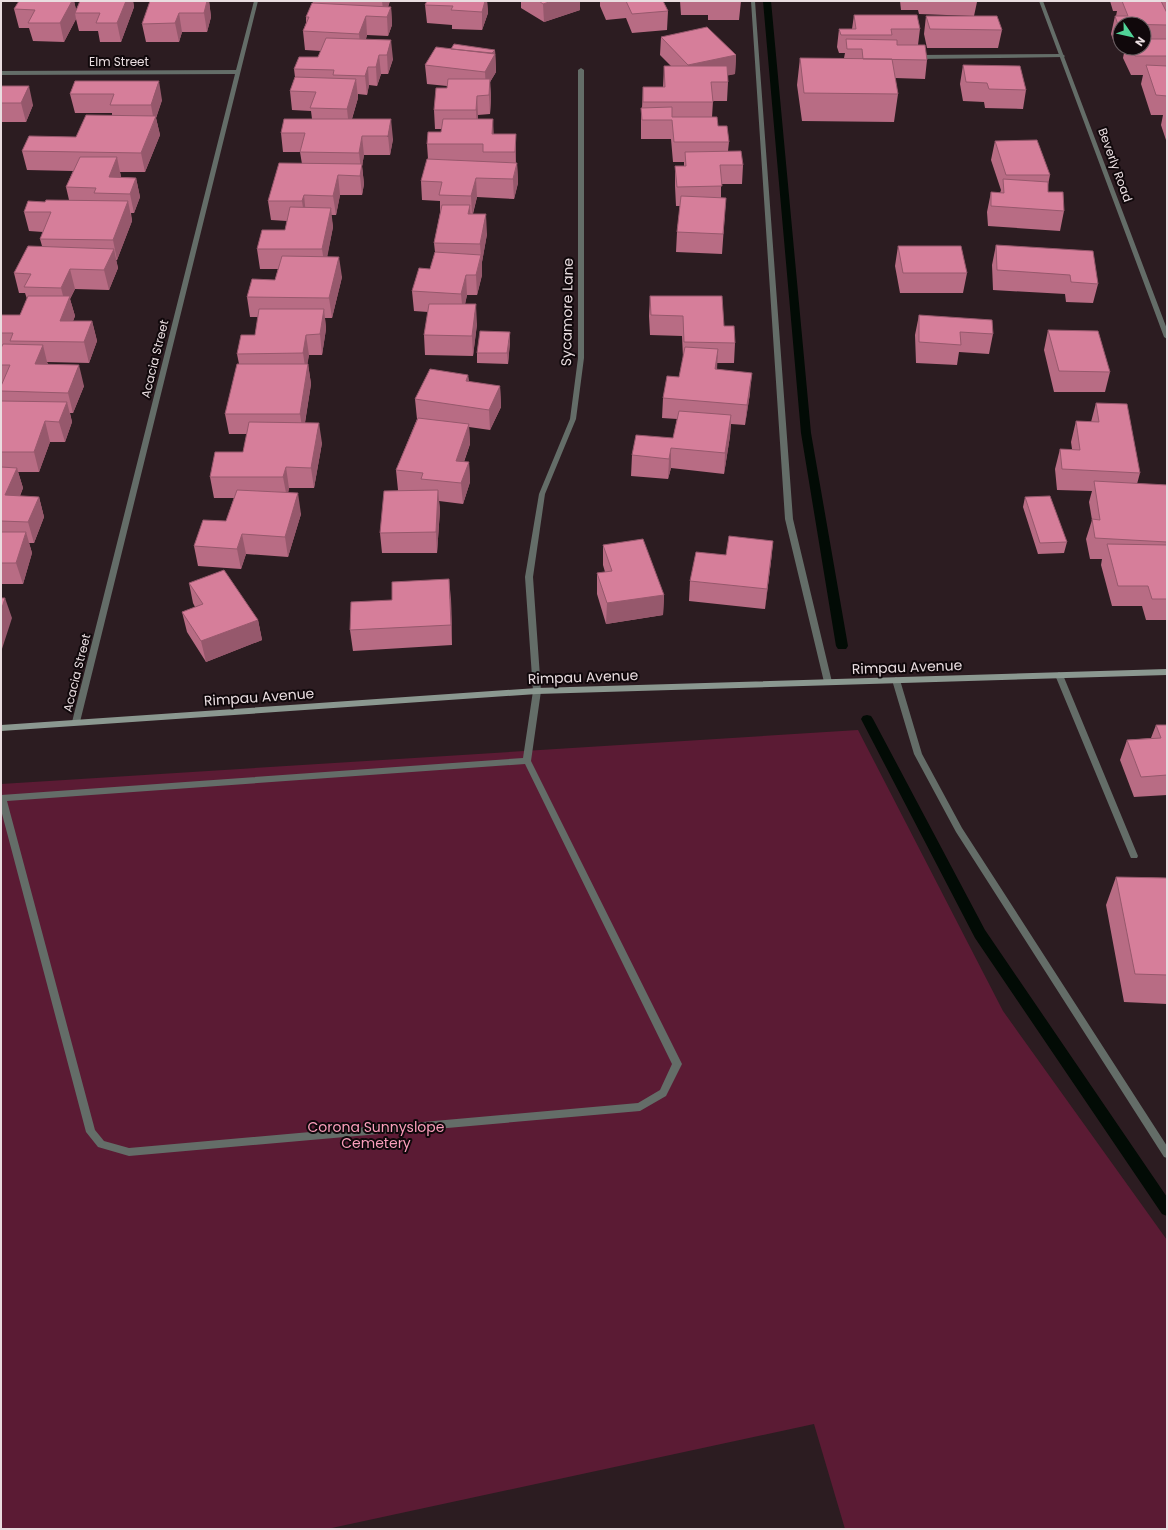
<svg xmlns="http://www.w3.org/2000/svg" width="1168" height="1530" viewBox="0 0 1168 1530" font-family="Poppins,sans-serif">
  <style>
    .green { fill: #5b1b34 }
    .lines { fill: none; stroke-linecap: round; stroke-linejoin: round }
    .stream { fill: #020b05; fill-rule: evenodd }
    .service { fill: #646d68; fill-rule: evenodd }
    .minor { fill: #646d68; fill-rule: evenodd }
    .secondary { fill: #8b9890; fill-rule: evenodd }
    .wall { fill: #b86c84 }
    .shaded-wall { fill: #96586c }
    .building { fill: #d67e9a; stroke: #96586c }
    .labels { text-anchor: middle; stroke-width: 4; stroke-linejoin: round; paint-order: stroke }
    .far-street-label { font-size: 12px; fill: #e9dde0; stroke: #10080b }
    .street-label { font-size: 14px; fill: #e9dde0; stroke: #10080b }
    .park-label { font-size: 14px; fill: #fa9ebb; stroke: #10080b }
  </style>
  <rect width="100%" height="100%" fill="#2c1c21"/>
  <!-- green -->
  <path class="green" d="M858,730L1003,1011L1167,1240V1529H845L814,1424L327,1529H1V784Z"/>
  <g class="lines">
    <!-- stream -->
    <path class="stream" d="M763,1H771L811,433L848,646L846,649H838L836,646L801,433Z
      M867,715L871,716L873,719L985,930L1167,1197V1216L1162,1214L975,938L861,719L863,716Z"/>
    <!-- service -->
    <path class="service" d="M751,1H755L793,519L832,682L828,685L824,682L785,519Z
      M1062,54L1065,56L1064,57L917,59L914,57L917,55Z
      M1059,672L1063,675L1138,856L1137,858H1131L1130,856L1055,675Z
      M896,677L900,680L922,754L962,828L1167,1146V1158L1164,1157L956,832L914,754L892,680Z
      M537,688L541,691L531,761L682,1064L666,1096L640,1111L129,1156L98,1147L86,1132L1,810V795L523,758L533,691ZM525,764L672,1064L660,1090L638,1103L129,1148L104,1141L95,1130L7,801Z"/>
    <!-- minor -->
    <path class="minor" d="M254,1H258L80,722L76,725L72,722L235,74L1,75V71L236,70Z
      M1039,1H1043L1167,329V339L1164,337Z
      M581,68L584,70V358L576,419L545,494L533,577L541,691L537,694L533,691L525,577L539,494L570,419L578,358V70Z"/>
    <!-- secondary -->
    <path class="secondary" d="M1167,669V675L537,694L1,731V725L537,688Z"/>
  </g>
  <!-- wall -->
  <path class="wall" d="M19,1H74L76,10L80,1H133L134,7L121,42H100L98,31H79L76,19L64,42L33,41L29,28H19L14,9Z
    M209,1L211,17L207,32H182L179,42H146L142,24Z
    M313,1H390L388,7H391L392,25L388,36L367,35L366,39L393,59L388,74H381L377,86L369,85L367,95L358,94V98L352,119L393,139L390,155H364L362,166L364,184L362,195H340L336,215H331L333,227L327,256L342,277L332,318H325L326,329L322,355H309L307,364H308L311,384L305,423L322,443L314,488H289L288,493L301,514L288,557L246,554L241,569L198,566L194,546L226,521L234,498H214L210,477L243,452L247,434H229L225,414L239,364L237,354L255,335L258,317H250L247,297L275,280L278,269H260L257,249L285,230L287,221L271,220L268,201L302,164L300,152H283L281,133L312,119L311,111L292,110L290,91L295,77L294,69L318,57L321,51L305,50L303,31L306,23V17L313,3Z
    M427,1H487L488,13L482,30L452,29V25L427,23L425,5Z
    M521,1H580V10L544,22L521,8Z
    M600,1H663L668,11L667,30L632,33L626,18L606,20L600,6Z
    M680,1H741L739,20H708V15H681Z
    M900,1H980V2H977L974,16L919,14L918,10H901Z
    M1110,1H1167V11H1166L1167,13V143L1161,125L1163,115H1151L1141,84L1143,75H1131L1123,58L1125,48H1144V24H1120V43H1114L1111,34L1115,16H1116L1117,11H1113Z
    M854,15L920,29L918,45L927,60L925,79L895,78L898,94L894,122L802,121L797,85L800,58H844L845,53H839L837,47L839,29H852Z
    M926,16L1002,30L998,48H927L924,34Z
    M661,37L736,55L735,74L728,75V82L727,101H713L712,117L729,142L728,151L743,165L742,184H721V198H726L722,254L676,252L677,232L680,206H676L675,186V166H684V162H673L671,139H641V108H642L643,87H663L664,66H671L660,55Z
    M451,49L495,50L496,72L490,82L491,98L490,114L478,115V119L493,134H516V163H517L518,183L514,199L477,197L473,214L487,234L482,262V275L477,295H467L465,304L477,324L473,356L425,355L424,335L428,312L414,311L412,291L430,269L435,252L434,243L440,213V201L422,200L421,181L428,159L427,144L441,132L442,129H435L434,110L447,88V86L427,84L425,65Z
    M963,65L1026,90L1023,109L985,108L984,102L963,101L960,84Z
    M75,81L162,100L156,118L160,135L145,172H120L121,177L136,178L140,197L134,213H131L132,221L117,260H116L118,268L109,290L75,289L70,299L75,316L73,321H92L97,341L89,363L47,362L48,364L84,386L73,413H70L72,422L65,442H50L39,472H18L23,488L20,496L39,497L44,517L34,543H29L32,553L23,584H1V401H2L1,398V315H20L27,299L25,293H19L14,273L42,246L40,239L43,232L29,231L24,212L45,202L69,200L66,187L73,171L27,170L22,151L76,137L112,115V113H75L70,94Z
    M1,86L33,105L26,122H1Z
    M995,141L1050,175L1048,185V192L1064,211L1060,231L988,226L987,212L991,192L1000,193L1001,190L991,160Z
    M996,245L1098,284L1093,303L1066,302L1065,294L993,290L992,265Z
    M898,246L967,273L963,293H900L895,266Z
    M650,296L724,326L735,343L734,363H717V370L750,393L745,425L731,424L730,436L724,474L671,468L668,479L631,476L632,455L673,438L677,419L662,418L663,398L679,377L683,358L682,336L650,335L649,316Z
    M919,315L993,334L989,354L959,352L957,365L916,363L915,335Z
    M1048,330L1110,372L1105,392H1054L1044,350Z
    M510,342L508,364L477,363V353Z
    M468,375L469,382L500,386L501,407L490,430L469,427L470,444L464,462H469L470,482L463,504L439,501L440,510L437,553H382L380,533L398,490L396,470L417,419L415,399Z
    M1096,403L1140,473L1137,484L1167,485V620H1146L1142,606H1112L1101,565L1102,559H1090L1086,539L1092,520L1089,502L1092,491L1057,490L1055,469L1060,449H1072L1071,442L1076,421L1091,422Z
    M1025,497L1067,542L1064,553L1038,554L1023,507Z
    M773,541L771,561L765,609L689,601L690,581L726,555Z
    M603,545L664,595L663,615L606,624L597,594V573L605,572L603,565Z
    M189,583L258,620L262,640L206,662L187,632L182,612L195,607L193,603Z
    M451,599L452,645L353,651L350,630L392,600Z
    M1156,725H1167V795L1134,797L1120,760L1127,740L1151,738Z
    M1116,877L1167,878V1004L1124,1002L1106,905Z"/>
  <!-- shaded-wall -->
  <path class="shaded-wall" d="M72,1H74L77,13H75L76,19L64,42L60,23Z
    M126,1H133L134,7L121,42L117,23Z
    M207,1H209L211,17L207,32L204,13Z
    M382,1H390L384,17Z
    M485,1H487L488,13L482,30V12Z
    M552,1H580V10L544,22L543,4Z
    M391,7L392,25L388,36L387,17Z
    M179,13L182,32L179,42L175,23Z
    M366,16L367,35L361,53L359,34Z
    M391,40L393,59L388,74L387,55Z
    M495,50L496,72L490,82L491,98L490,114L489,95L486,91L485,72L487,61Z
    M379,55L381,74L377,86L376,67Z
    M736,55L735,74L688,84V65Z
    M368,67L369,85L367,95L365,76Z
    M356,79L358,98L349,128L347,109Z
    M159,81L162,100L156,118L160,135L145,172L141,153L154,122L151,105Z
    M29,86L33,105L26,122L21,103Z
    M477,96L478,115L477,129L476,110Z
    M391,119L393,139L390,155L388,136Z
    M493,119L494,138L492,153V134Z
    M516,134V169L517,163L518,183L514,199L513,179L516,169L515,152Z
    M362,136L364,155L362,166L364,184L362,195L360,176L361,170L359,153Z
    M117,157L121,177L114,194L109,177Z
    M338,175L340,195L336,215L333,196Z
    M136,178L140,197L134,213L130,194Z
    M476,178L477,197L472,216L471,196Z
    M304,195L306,215L305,221L302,201Z
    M128,201L132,221L117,260L113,240Z
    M470,205L471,225L468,214Z
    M331,208L333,227L325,269L322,249Z
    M486,214L487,234L482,262V275L477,295L476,275L481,257L480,244Z
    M114,249L118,268L109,290L104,270Z
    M339,257L342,277L332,318L329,298Z
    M70,269L75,289L70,299L75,316L65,341L60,321L66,307L61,288Z
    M466,275L467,295L463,314L461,294Z
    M476,304L477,324L473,356L472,336Z
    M324,309L326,329L322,355L320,334Z
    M92,321L97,341L89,363L84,342Z
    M510,332V342L508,364L507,353Z
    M306,335L309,355L306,373L303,353Z
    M43,345L48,366L35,364Z
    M718,349L717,370L715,369Z
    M308,364L311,384L303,434L300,414Z
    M79,365L84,386L73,413L68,393Z
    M752,373L750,393L745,425L747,405Z
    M468,375L469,395L466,381Z
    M500,386L501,407L490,430L489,410Z
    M67,402L72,422L65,442L59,422Z
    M731,415L730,436L724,474L725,453Z
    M45,421L50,442L39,472L34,452Z
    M319,423L322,443L314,488L311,468Z
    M469,424L470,444L457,481L456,461Z
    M671,448V468L668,479L669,459Z
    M469,462L470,482L463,504L461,483Z
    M286,467L289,488L287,498L283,477Z
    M17,468L23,488L11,516L5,495Z
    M438,490L440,510L437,553L436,532Z
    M298,493L301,514L288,557L285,537Z
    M39,497L44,517L34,543L28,522Z
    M26,532L32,553L23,584L16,563Z
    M242,534L246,554L241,569L237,549Z
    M773,541L771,561L765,609L767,589Z
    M449,579L451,599L452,645L451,625Z
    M664,595L663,615L606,624L607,603Z
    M5,598L12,618L1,652V611Z
    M258,620L262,640L206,662L201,641Z"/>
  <!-- building -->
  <path class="building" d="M19,1H72L60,23H28L35,10L14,9Z
    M80,1H126L117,23H96L100,13H75Z
    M150,1H207L204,13H179L175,23L142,24Z
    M427,1H485L482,12L451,10L453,6L425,5Z
    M539,1H552L543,4Z
    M626,1H663L668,11L632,14Z
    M1122,1H1161L1167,13V25L1120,24V25H1118L1115,16H1128Z
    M312,3L391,7L387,17L366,16L359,34L303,31L309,17H306Z
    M854,15H917L920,29H891L892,35H841L839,29H856Z
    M926,16H997L1002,30L930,29Z
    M707,27L736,55L688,65L661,37Z
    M326,38L391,40L387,55H379L376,67H368L365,76L333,75L334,70L294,69L299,57H318Z
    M846,39L897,40V45H925L927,60L863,59L862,49H847Z
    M1144,39H1167V56H1135L1131,48H1144Z
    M454,44L495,50L492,53L451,49Z
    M436,47L495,54L485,72L425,65Z
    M800,58L892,59L898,94L804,93Z
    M963,65L1020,66L1026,90L989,89L987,83L966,82Z
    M1146,65L1167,66V96L1156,95Z
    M664,66H727L728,82H711L713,102H643V87H665Z
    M295,77L356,79L347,109L310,108L316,92L290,91Z
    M448,79H490L489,95L477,96L476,110H434L436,88H447Z
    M75,81H159L151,105H110L114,94H70Z
    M1,86H29L21,103H1Z
    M672,107V117H717L718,126H727L729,142H674L672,120H642L641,108Z
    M86,115L156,116L141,153L22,151L29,136L76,137Z
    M284,119H391L388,136H362L359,153L300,152L305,133H281Z
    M443,119H493L492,134H516L515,152H483V144H427L428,132H441Z
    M1037,140L1050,175H1006L995,141Z
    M741,151L743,165H720L722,186L677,187L675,166H686L685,152Z
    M80,157H117L109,177L136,178L130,194L94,193L96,188L66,187Z
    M427,159L517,163L513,179L476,178L471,196L439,195L442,182L421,181Z
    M279,163L362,164L360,176L338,175L333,196L304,195L302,201H268Z
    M1003,179L1048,182V192H1063L1064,211L991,206V192L1004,193Z
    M681,196L726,198L723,234L677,232Z
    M46,200L128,201L113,240L40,239L51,212H24L28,201L45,202Z
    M442,205H470L468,214H486L480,244L434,243Z
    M290,207L331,208L322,249H257L262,230H285Z
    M996,245L1093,251L1098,284L1071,282L1070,275L997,270Z
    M28,246L114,249L104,270L70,269L61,288L24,287L31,274L14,273Z
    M898,246H961L967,273H903Z
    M435,252L481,255L476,275H466L461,294L412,291L419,268L430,269Z
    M282,256L339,257L329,298L247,297L252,279L275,280Z
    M28,296H70L60,321H92L84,342L10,341L13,333H1V315H20Z
    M650,296H722L724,326H734L735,343L684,342L683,316L651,315Z
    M429,304H476L472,336L424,335Z
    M259,309H324L320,334L306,335L303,353L237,354L241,335H255Z
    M919,315L992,320L993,334L960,332L961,345L919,342Z
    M1048,330L1098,331L1110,372L1059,371Z
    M480,331L510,332L507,353H477Z
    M3,344L43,345L35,364L79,365L68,393L1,391V386L10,365H1V348Z
    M685,347L718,349L715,369L752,373L747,405L663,398L667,376L679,377Z
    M237,364H308L300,414H225Z
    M430,369L468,375L466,381L500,386L489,410L415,399Z
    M1,401L67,402L59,422L45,421L34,452H1Z
    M1096,403L1127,404L1140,473L1062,469L1060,449L1080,450L1076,421L1099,422Z
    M679,411L731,415L725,453L671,448L669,459L632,455L636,435L673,438Z
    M418,418L469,424L456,461L469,462L461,483L421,479L423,473L396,470Z
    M249,422L319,423L311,468L286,467L283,477H210L215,452H243Z
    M1,467L17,468L5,495L39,497L28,522L1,521Z
    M1094,481L1167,485V542L1095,538L1092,519L1100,520Z
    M237,490L298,493L285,537L242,534L237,549L194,546L203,520L226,521Z
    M438,490L436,532L380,533L384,491Z
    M1050,496L1067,542L1040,543L1025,497Z
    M1,532H26L16,563H1Z
    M729,536L773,541L767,589L690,581L696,552L726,555Z
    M643,539L664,595L607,603L597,573L612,571L603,545Z
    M1107,544L1167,545V599H1152L1148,586H1118Z
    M224,570L258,620L201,641L182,612L203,604L189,583Z
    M449,579L451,625L350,630L351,602L392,600V582Z
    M1,598H5L1,611Z
    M1156,725H1167V775L1141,777L1127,740L1161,738Z
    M1116,877L1167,878V975L1135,974Z"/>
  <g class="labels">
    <!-- far-street labels -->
    <g class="far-street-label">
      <text x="119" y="66">Elm Street</text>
      <text transform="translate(1115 165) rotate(70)" y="4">Beverly Road</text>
      <text transform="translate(155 359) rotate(-76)" y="4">Acacia Street</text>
      <text transform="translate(77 673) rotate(-76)" y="4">Acacia Street</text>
    </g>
    <!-- street labels -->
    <g class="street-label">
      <text transform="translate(567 312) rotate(-89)" y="5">Sycamore Lane</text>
      <text transform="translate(907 667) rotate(-2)" y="5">Rimpau Avenue</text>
      <text transform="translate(583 677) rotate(-2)" y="5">Rimpau Avenue</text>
      <text transform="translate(259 697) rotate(-4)" y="5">Rimpau Avenue</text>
    </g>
    <!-- park labels -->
    <g class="park-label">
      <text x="376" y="1132">Corona Sunnyslope<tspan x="376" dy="16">Cemetery</tspan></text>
    </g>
  </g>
  <!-- border -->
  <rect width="1168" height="1530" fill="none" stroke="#e9dde0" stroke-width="4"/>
  <!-- north arrow -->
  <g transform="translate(1132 36) rotate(124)"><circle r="19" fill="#10080b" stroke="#675d60"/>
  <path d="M0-3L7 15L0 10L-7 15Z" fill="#50d398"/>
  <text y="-6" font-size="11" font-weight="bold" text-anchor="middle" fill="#e9dde0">N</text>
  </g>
</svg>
